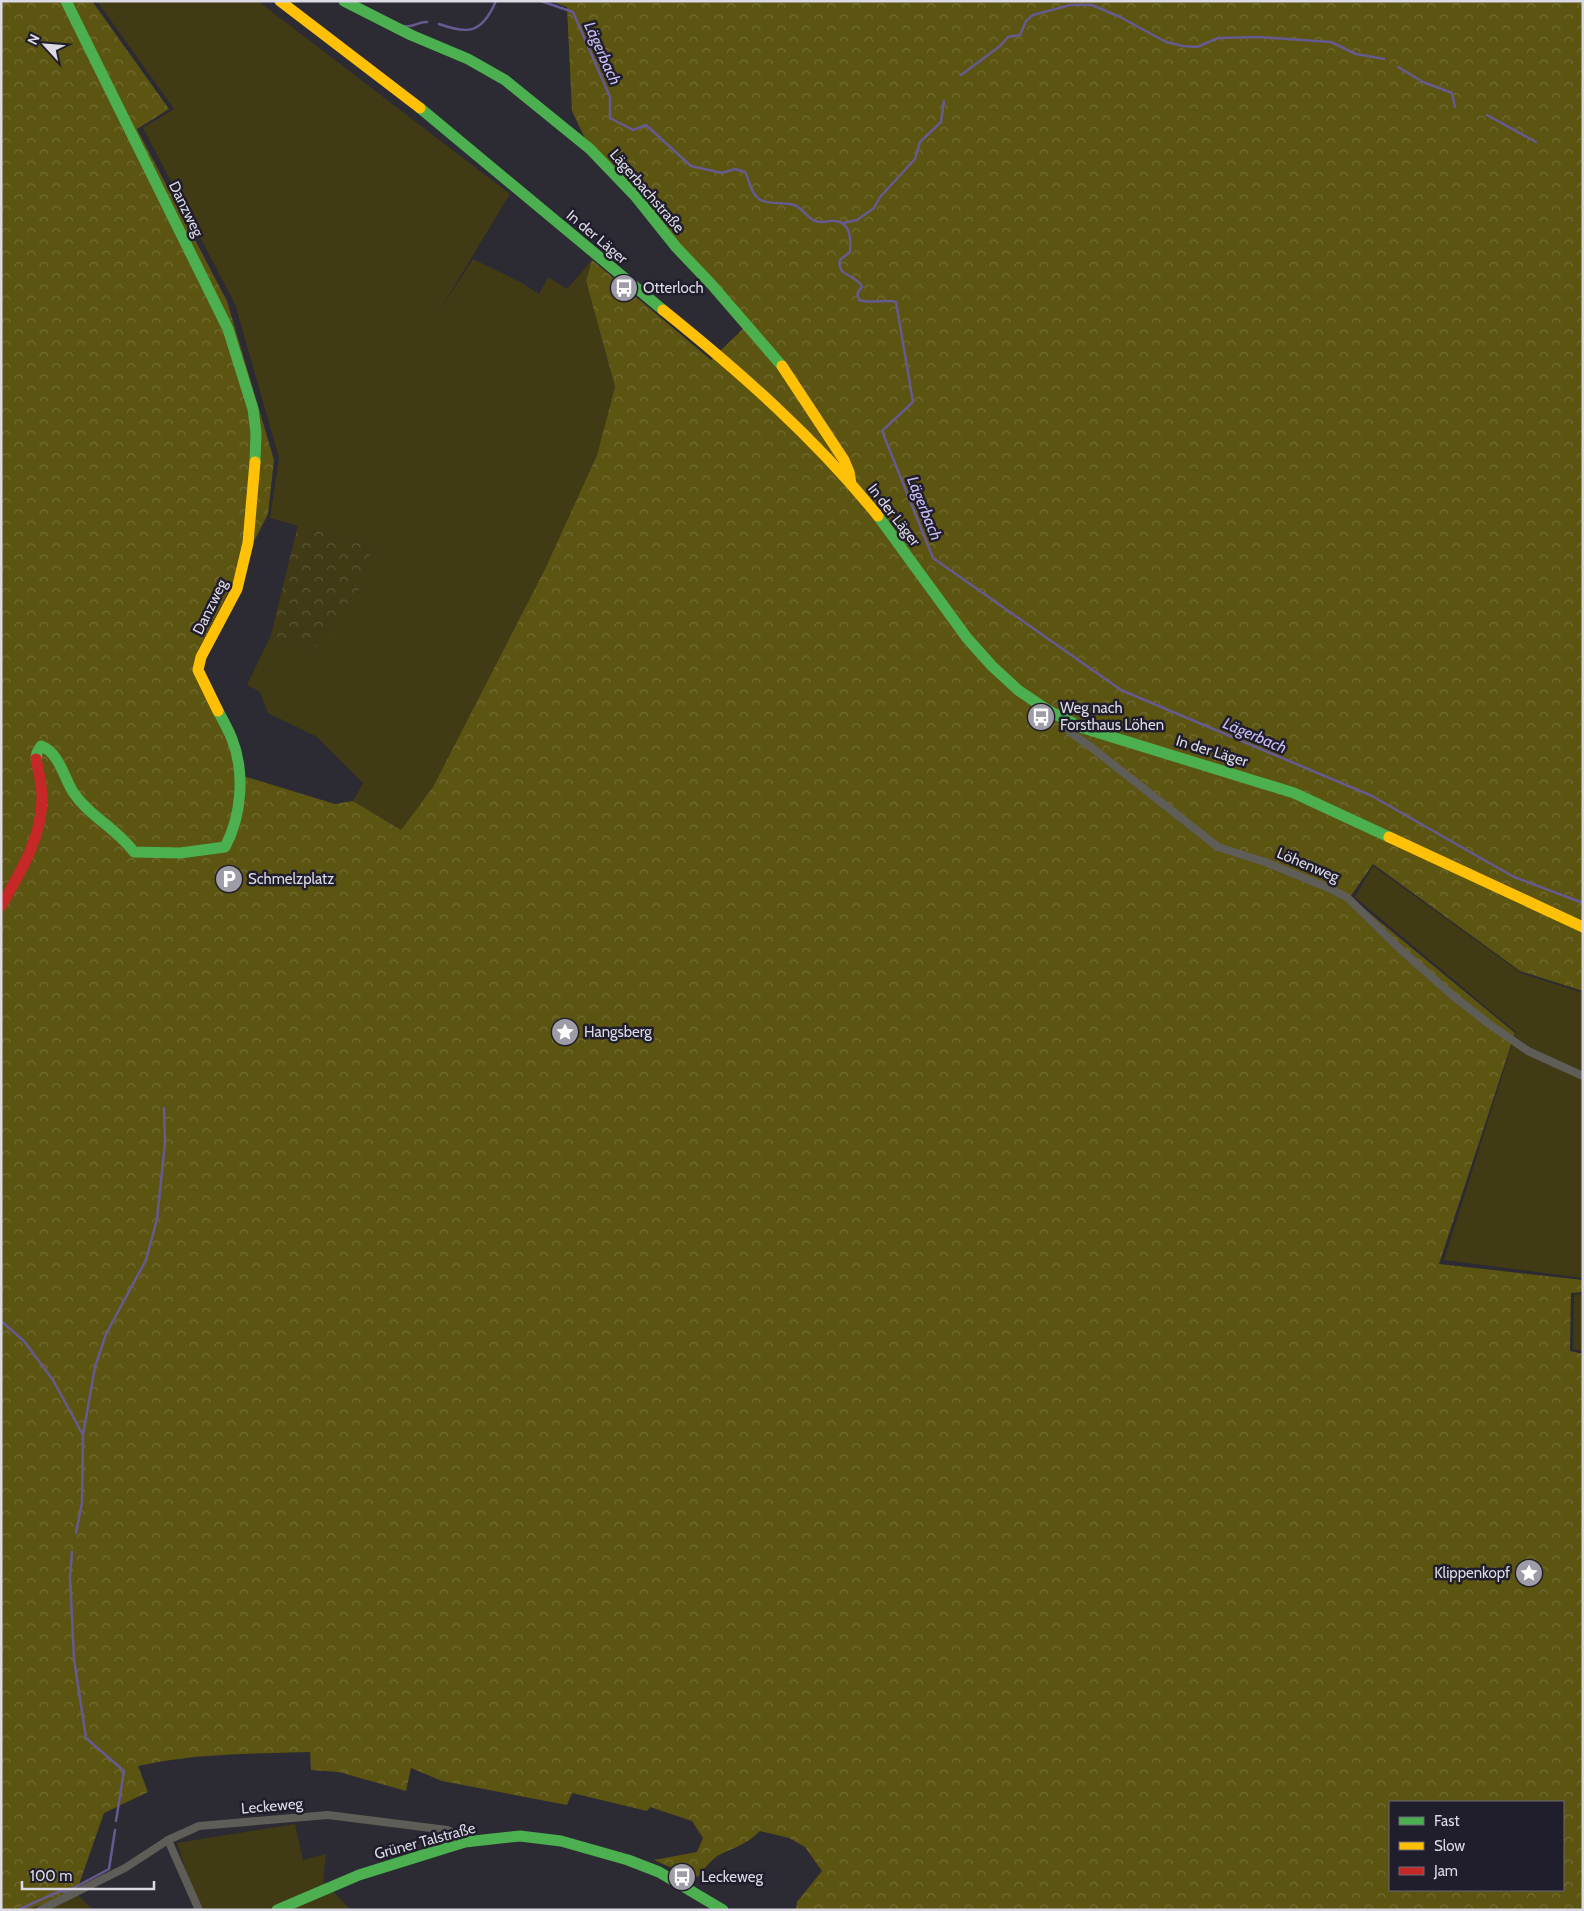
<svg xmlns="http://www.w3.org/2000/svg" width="1584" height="1911" viewBox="0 0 1584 1911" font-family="Cabin,sans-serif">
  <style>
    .green { fill: #403a15 }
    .forest { fill: url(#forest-crowns); fill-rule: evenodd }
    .park { fill: url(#park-crowns) }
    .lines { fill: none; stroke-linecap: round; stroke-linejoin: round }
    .stream { stroke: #675a91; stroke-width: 2.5 }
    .street { stroke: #5f5d58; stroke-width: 8 }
    .fast { stroke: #4caf50; stroke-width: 11 }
    .slow { stroke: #ffc107; stroke-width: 11 }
    .jam { stroke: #c62828; stroke-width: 11 }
    .labels { text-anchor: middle; stroke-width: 5; stroke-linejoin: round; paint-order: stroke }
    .street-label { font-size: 15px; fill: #dcdae4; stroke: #201d2c }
    .poi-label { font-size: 15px; fill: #dcdae4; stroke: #201d2c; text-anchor: start }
    .water-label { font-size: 16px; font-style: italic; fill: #c9bef2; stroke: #201d2c }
  </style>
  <defs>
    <pattern id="forest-crowns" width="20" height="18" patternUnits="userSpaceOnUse" patternTransform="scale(1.25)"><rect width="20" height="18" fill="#5c5411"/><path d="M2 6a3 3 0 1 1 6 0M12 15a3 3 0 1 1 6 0" fill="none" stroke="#736c34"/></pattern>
    <pattern id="park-crowns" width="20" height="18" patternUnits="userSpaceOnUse" patternTransform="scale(1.25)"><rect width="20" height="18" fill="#403a15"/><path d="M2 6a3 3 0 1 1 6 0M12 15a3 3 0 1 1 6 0" fill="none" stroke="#5b5637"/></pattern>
  </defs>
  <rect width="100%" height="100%" fill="#2c2a32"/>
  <!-- green -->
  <path class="green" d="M97,1H258L510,194L440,310L473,259L522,283L539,294L548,277L567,289L592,260L586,281L615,388L597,455L545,569L433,787L401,830L353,801L363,783L317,737L268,713L260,692L247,685L271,635L312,650L372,547L270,518L279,458L235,304L143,128L174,109Z
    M1373,866L1521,973L1583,993V1278L1444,1260L1516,1032L1355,897Z
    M1583,1294V1351L1573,1349L1574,1295Z
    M295,1824L303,1860L326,1854L323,1881L351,1910H199L177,1843Z
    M76,1893L93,1910H31Z"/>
  <!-- forest -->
  <path class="forest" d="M1,1H92L169,109L137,129L227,301L274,460L268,514L197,653L234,748L240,775L335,804L353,801L401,830L433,787L545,569L597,455L615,387L586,281L592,260L711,360L749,323L590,149L572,111L567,7L551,1H1583V991L1520,971L1373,864L1350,897L1515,1033L1439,1264L1583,1280V1292L1571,1293L1570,1351L1583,1354V1910H796L797,1902L822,1871L805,1847L789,1838L760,1831C745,1845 738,1846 721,1854C712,1858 704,1869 698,1877L674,1869L654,1860L697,1852L703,1838L692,1821L650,1807L647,1811L572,1793L567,1805L442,1781L411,1768L406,1791L339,1772L311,1770L310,1752C252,1754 195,1753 138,1766L148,1792L104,1813L76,1893L26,1910H1ZM1390,1802H1563V1890H1390Z"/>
  <!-- park -->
  <path class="park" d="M298,525L372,547L352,612L312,650L271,635Z"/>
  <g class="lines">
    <!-- stream -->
    <path class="stream" d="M541,1L573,12L610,97V118L633,130L646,125L691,166L722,173L735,169L745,172C750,181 750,192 759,199C770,206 782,201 794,205C803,208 807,218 815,221C822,224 828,220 835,221C851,222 851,240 850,252L840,260C836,277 857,274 862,287C858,292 856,293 859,300C871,304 884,299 896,302L913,402L882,431L933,558L1121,690L1372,796L1514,877L1583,903
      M439,24C469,35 482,33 496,1
      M405,26C413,28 419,21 427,22
      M1398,67L1423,82L1452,93L1455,107
      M961,75L1000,46L1008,37L1020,35L1026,21L1033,15L1070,5H1092L1120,17L1166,42L1183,46L1197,47L1218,38L1258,37L1331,42L1356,54L1384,59
      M1487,115L1536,142
      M843,223L857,220L874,208L880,197L915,159L920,142L941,122L944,101
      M1,1321L24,1341L53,1380L83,1435L82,1503L76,1533
      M83,1435L95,1367L106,1334L146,1260L157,1219L165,1143L164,1108
      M72,1552L70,1577L74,1659L86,1738L124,1771L116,1821
      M18,1910L60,1891L66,1892L109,1869L115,1830"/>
    <!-- street -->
    <path class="street" d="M1071,723L1070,732L1091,747L1218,847L1265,862L1331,889L1348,898L1400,949L1452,995L1489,1024L1528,1051L1583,1076
      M168,1840L199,1910
      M40,1910L125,1868L168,1840L199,1826L328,1815L447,1830L459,1835L465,1842"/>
    <!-- fast -->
    <path class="fast" d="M66,1L228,329L253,409L256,433L255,462
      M344,1L411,35L468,59L505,80L590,149L636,197L676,247L712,285L782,366
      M420,108L663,310
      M878,516L967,638L992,666L1018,690L1049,711L1083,728L1294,793L1389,837
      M36,759L37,753L41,746C59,752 64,778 73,792C89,816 116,828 134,852L180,853L225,847C242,815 245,772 232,739C228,729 223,720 218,711
      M277,1910L359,1875L465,1842L520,1836L561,1841L628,1860L659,1872L723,1910"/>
    <!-- slow -->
    <path class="slow" d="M280,1L420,108
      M663,310C740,372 815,438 878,516
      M782,366L844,460L849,472L851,484
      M218,711L198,670L201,657L237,589L248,543L255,462
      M1389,837L1583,927"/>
    <!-- jam -->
    <path class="jam" d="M1,906C20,873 42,838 42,798C42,785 39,772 36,759"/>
  </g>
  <!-- icons -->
  <defs>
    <g id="bus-disc" transform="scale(1.4375)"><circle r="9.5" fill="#9e9ca6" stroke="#201d2c"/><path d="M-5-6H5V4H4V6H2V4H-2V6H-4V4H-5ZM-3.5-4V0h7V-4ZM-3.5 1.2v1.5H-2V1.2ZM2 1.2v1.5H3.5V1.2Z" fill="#fff"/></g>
    <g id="parking-disc" transform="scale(1.4375)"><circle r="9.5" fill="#9e9ca6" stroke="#201d2c"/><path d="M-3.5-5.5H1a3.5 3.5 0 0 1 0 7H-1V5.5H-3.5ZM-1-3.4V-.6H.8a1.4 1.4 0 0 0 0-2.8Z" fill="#fff"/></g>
    <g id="sight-disc" transform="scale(1.4375)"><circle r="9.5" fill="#9e9ca6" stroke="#201d2c"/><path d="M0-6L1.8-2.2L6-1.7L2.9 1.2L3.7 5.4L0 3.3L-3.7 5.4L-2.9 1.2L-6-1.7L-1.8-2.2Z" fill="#fff"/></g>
  </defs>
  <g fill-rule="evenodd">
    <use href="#bus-disc" x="624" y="288"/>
    <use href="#bus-disc" x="1041" y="717"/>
    <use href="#parking-disc" x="229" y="879"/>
    <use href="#sight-disc" x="565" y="1032"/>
    <use href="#sight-disc" x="1529" y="1573"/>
    <use href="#bus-disc" x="682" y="1877"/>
  </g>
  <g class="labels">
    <!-- street labels -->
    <g class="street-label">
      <text transform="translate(647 191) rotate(49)" y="5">Lägerbachstraße</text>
      <text transform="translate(186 209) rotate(64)" y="5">Danzweg</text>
      <text transform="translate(597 237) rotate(40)" y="5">In der Läger</text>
      <text transform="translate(894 515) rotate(52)" y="5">In der Läger</text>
      <text transform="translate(210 607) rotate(-64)" y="5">Danzweg</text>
      <text transform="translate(1212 751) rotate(17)" y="5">In der Läger</text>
      <text transform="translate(1308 865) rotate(23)" y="5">Löhenweg</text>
      <text transform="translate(272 1806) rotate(-5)" y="5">Leckeweg</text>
      <text transform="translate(425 1841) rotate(-15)" y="5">Grüner Talstraße</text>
    </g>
    <!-- poi labels -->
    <g class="poi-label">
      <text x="643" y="293">Otterloch</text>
      <text x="1060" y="713">Weg nach<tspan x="1060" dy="17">Forsthaus Löhen</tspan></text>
      <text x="248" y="884">Schmelzplatz</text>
      <text x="584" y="1037">Hangsberg</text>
      <text x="1510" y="1578" text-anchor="end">Klippenkopf</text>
      <text x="701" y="1882">Leckeweg</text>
    </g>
    <!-- water labels -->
    <g class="water-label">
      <text transform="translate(603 53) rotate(66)" y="6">Lägerbach</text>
      <text transform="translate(925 508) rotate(68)" y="6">Lägerbach</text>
      <text transform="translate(1255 735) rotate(23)" y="6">Lägerbach</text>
    </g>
  </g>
  <!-- border -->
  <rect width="1584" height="1911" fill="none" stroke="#dcdae4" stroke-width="5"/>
  <!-- legend -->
  <rect x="1389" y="1801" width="175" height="90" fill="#201d2c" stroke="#6b6976"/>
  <rect x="1399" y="1817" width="25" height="8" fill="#4caf50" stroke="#6b6976"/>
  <text x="1434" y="1826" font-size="15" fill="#dcdae4">Fast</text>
  <rect x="1399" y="1842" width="25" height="8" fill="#ffc107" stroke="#6b6976"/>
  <text x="1434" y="1851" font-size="15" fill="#dcdae4">Slow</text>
  <rect x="1399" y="1867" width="25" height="8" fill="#c62828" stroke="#6b6976"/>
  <text x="1434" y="1876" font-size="15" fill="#dcdae4">Jam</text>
  <!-- north arrow -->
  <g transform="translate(45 45) rotate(296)" stroke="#201d2c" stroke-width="4" paint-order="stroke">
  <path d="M0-4L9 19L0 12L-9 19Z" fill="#dcdae4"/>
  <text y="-8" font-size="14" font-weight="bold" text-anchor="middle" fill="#dcdae4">N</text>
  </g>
  <!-- scale -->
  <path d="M22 1881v8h132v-8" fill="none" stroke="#dcdae4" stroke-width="2.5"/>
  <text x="30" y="1881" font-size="15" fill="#dcdae4" stroke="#201d2c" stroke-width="4" paint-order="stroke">100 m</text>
</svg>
